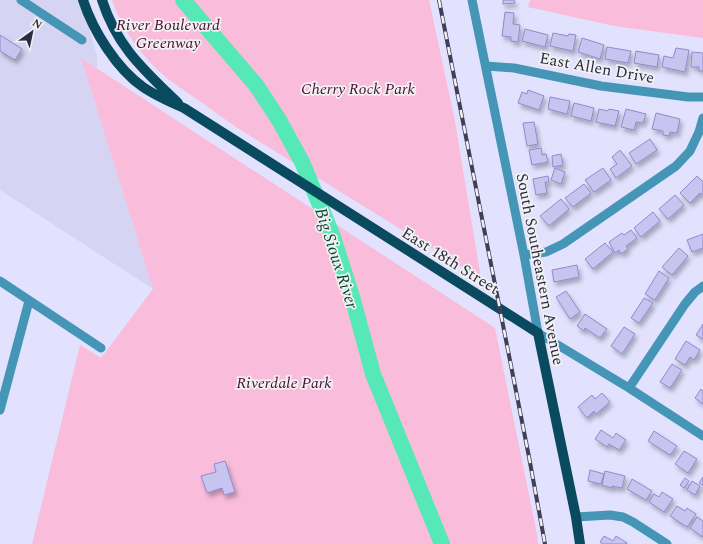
<svg xmlns="http://www.w3.org/2000/svg" width="703" height="544" viewBox="0 0 703 544" font-family="Spectral,serif">
  <style>
    .built { fill: #d6d4f3 }
    .green { fill: #f9bcdb }
    .lines { fill: none; stroke-linecap: round; stroke-linejoin: round }
    .river { stroke: #57e8b7; stroke-width: 16 }
    .building { fill: #c7c5ef; stroke: #8e8acb; filter: url(#shadow) }
    .minor { stroke: #4596b6; stroke-width: 9 }
    .major { stroke: #0a4a5f; stroke-width: 10 }
    .rail-casing { stroke: #403e59; stroke-width: 4 }
    .rail { stroke: #f2f2f2; stroke-width: 2.5; stroke-dasharray: 8; stroke-linecap: butt }
    .labels { text-anchor: middle; stroke-width: 3.5; stroke-linejoin: round; paint-order: stroke }
    .park-label { font-size: 16px; font-style: italic; fill: #4d0d35; stroke: #f2f2f2 }
    .street-label { font-size: 16px; fill: #2b2944; stroke: #f2f2f2 }
    .water-label { font-size: 17px; font-style: italic; fill: #044532; stroke: #f2f2f2 }
  </style>
  <defs>
    <filter id="shadow"><feDropShadow dx="2.5" dy="4" stdDeviation="2" flood-color="#0004"/></filter>
  </defs>
  <rect width="100%" height="100%" fill="#e2e2fe"/>
  <!-- built -->
  <path class="built" d="M0,0H81L97,56V68L81,58L153,289L0,190Z"/>
  <!-- green -->
  <path class="green" d="M112,0H429L455,121L481,279L236,127C223,118 211,109 198,100C186,91 172,83 161,73C140,54 121,27 112,0Z
    M530,0H703V38L614,26L528,7Z
    M81,58L495,328L537,534L538,544H32L80,345L101,358L153,289Z"/>
  <g class="lines">
    <!-- river -->
    <path class="river" d="M183,0L256,85L279,120L302,162L332,234L353,300L373,374L442,544"/>
  </g>
  <!-- building -->
  <path class="building" d="M503,0H514L515,3L503,4Z
    M505,12L514,13L513,24L520,25L518,42L511,41V37L502,36Z
    M525,29L548,35L545,47L522,41Z
    M553,33L568,36L569,34L576,35L573,51L550,46Z
    M0,35L22,49L15,60L0,51Z
    M582,38L604,45L600,59L578,52Z
    M607,47L631,51L628,63L605,59Z
    M676,48L689,50L685,72L662,67L664,56L673,58Z
    M636,51L659,55L657,67L634,63Z
    M692,52L703,53V71H699V67H691Z
    M528,90L544,96L539,110L518,103L522,92L527,94Z
    M550,97L570,101L567,114L548,109Z
    M574,103L594,108L591,121L571,116Z
    M599,109L608,111L609,109L619,111L615,126L596,122Z
    M626,109L646,114L643,123L636,122L634,130L621,127Z
    M656,113L680,119L677,133L670,132L669,136L663,135V131L652,129Z
    M534,122L538,144L527,146L523,123Z
    M650,139L657,150L636,164L629,153Z
    M541,148L542,155L546,154L548,162L532,165L529,150Z
    M620,150L632,166L616,178L610,169L617,164L612,157Z
    M561,154L563,165L553,167L552,156Z
    M555,168L565,172L561,184L551,180Z
    M603,168L611,180L594,192L585,180Z
    M548,176L549,182H545L547,193L536,195L533,179Z
    M697,176L703,182V195L700,193L690,203L680,193Z
    M584,184L591,193L573,207L565,198Z
    M675,195L684,205L668,219L659,209Z
    M561,199L569,209L549,226L540,216Z
    M653,212L660,221L641,237L634,228Z
    M631,230L637,238L626,246L628,249L621,254L619,250L615,253L609,242L622,233L624,235Z
    M703,234V248L692,252L687,240Z
    M605,243L613,252L593,269L585,259Z
    M679,248L688,256L672,275L662,267Z
    M577,265L579,277L554,282L552,270Z
    M659,271L669,278L655,300L645,294Z
    M566,291L580,312L570,319L556,297Z
    M644,298L653,303L639,323L631,318Z
    M585,314L607,329L600,338L585,328L584,331L577,326Z
    M703,324V339L696,335Z
    M624,327L635,334L622,354L611,346Z
    M686,341L700,350L694,360L690,357L685,365L675,359Z
    M672,364L682,370L670,388L660,382Z
    M701,389L703,391V404L695,398Z
    M602,393L610,402L596,414L594,411L587,418L578,407L592,395L595,399Z
    M601,430L613,438L616,433L626,440L619,450L609,444L607,447L595,439Z
    M654,431L677,446L670,455L648,441Z
    M684,451L697,459L688,473L675,464Z
    M225,461L235,492L224,495L222,488L207,493L201,476L216,472L214,464Z
    M590,470L604,474L601,484L588,481Z
    M605,471L625,476L622,488L612,486V488L602,485Z
    M703,477V485L699,483Z
    M685,478L689,481L684,488L680,485Z
    M632,479L652,491L646,500L627,489Z
    M692,481L700,486L695,495L687,490Z
    M662,492L673,499L664,512L649,502L654,494L659,497Z
    M677,506L685,511L687,508L696,514L687,527L670,516Z
    M697,517L703,521V537L690,528Z
    M604,536L613,541L616,536L627,543L626,544H603L600,542Z"/>
  <g class="lines">
    <!-- minor -->
    <path class="minor" d="M21,0L82,40
      M472,0L524,255L538,333L629,388L703,436
      M486,66L514,68L601,86L688,97H703
      M524,255L546,252L563,244L676,166L690,151L699,132L703,118
      M0,281L101,348
      M629,388L685,304L695,292L703,286
      M0,410L29,301
      M576,517L610,515L623,517L633,522L667,544"/>
    <!-- major -->
    <path class="major" d="M83,0C93,31 117,69 143,87C156,96 170,102 184,108L538,333L576,517L580,544
      M102,0C117,47 144,70 178,103"/>
    <!-- rail casing -->
    <g class="rail-casing">
      <path id="rail" d="M439,0L529,457L545,544"/>
    </g>
    <!-- rail -->
    <use href="#rail" class="rail"/>
  </g>
  <g class="labels">
    <!-- park labels -->
    <g class="park-label">
      <text x="168" y="30">River Boulevard<tspan x="168" dy="18">Greenway</tspan></text>
      <text x="358" y="94">Cherry Rock Park</text>
      <text x="284" y="388">Riverdale Park</text>
    </g>
    <!-- street labels -->
    <g class="street-label">
      <text transform="translate(597 67) rotate(10)" y="6">East Allen Drive</text>
      <text transform="translate(451 260) rotate(32)" y="6">East 18th Street</text>
      <text transform="translate(541 269) rotate(79)" y="6">South Southeastern Avenue</text>
    </g>
    <!-- water labels -->
    <g class="water-label">
      <text transform="translate(337 258) rotate(72)" y="6">Big Sioux River</text>
    </g>
  </g>
  <!-- north arrow -->
  <g transform="translate(32 32) rotate(33)" stroke="#f2f2f2" stroke-width="3" paint-order="stroke">
  <path d="M0-3L7 15L0 10L-7 15Z" fill="#2b2944"/>
  <text y="-6" font-size="11" font-weight="bold" text-anchor="middle" fill="#2b2944">N</text>
  </g>
</svg>
